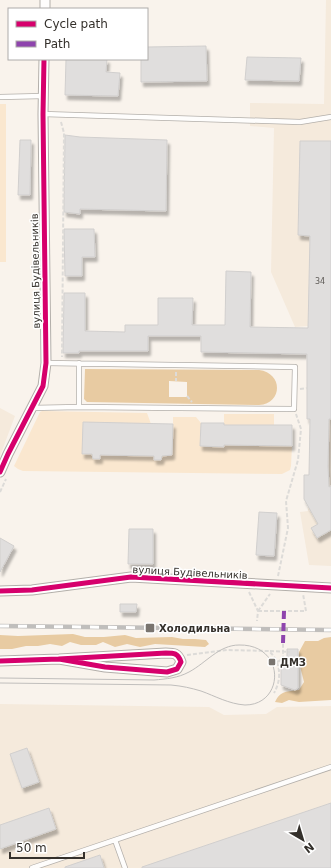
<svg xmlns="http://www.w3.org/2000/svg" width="331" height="868" viewBox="0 0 331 868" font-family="'DejaVu Sans',sans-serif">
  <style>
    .built { fill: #f5eadc }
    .green { fill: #fae7cf }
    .forest { fill: #e8cba2; fill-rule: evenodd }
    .building { fill: #e0dedd; stroke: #d1cfce; filter: url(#shadow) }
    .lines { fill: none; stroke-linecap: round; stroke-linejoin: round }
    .lane-casing { stroke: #b3afaa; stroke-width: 6 }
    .street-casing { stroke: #b3afaa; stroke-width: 11 }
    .path { stroke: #dddbd8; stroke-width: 2; stroke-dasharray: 4 2; stroke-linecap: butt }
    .lane { stroke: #fefdfc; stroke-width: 4.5 }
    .street { stroke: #fefdfc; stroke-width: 9 }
    .tram { stroke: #c0bebc; stroke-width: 1 }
    .rail-casing { stroke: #c0bebc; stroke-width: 4.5 }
    .rail { stroke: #fff; stroke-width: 3; stroke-dasharray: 9; stroke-linecap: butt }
    .quiet { stroke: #8e44ad; stroke-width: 4; stroke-dasharray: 8 4; stroke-linecap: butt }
    .cycleway-casing { stroke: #fff; stroke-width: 8 }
    .cycleway { stroke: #d6006c; stroke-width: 5 }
    .poi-dot { fill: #79746f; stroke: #fff; stroke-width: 1.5 }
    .labels { text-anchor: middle; stroke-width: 3; stroke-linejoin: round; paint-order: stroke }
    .number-label { font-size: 8px; fill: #5f5c58 }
    .street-label { font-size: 10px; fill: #34302b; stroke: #fff }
    .poi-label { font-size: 10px; font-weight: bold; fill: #34302b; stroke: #fff; text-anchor: start }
  </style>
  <defs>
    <filter id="shadow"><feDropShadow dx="2.5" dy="4.5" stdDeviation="1" flood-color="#0004"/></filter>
  </defs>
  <rect width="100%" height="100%" fill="#f9f3ec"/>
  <!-- built -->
  <path class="built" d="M326,0H331V566L309,565L300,512L308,511L310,420L307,419L308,326L295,327L271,272L274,128L250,126V103L324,104Z
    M0,408L15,416L0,456Z
    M0,704L209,707L224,715L266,714L277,707L331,706V868H0Z"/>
  <!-- green -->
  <path class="green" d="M0,104H6V262H0Z
    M42,411L147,413L151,424H173V417H196L201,423V446L224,447V445L292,446L291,466L290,470L282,474L23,471L18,469L14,466L40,412Z
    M224,414H274V425H224Z"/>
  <!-- forest -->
  <path class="forest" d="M85,369L259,370C283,373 283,403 259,405L87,402L84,399ZM169,381L187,382V397H169Z
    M73,634L85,637H104L125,635L136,638L172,637L183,639H195L206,640L209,644L205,647L155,644L140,647L127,644L115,647L103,642L96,645H81L70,642L62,646L50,644L38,646H26L12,649H0V635L18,636Z
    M331,637V700L299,702L289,700L282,703L275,702C281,690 287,692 299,690L304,682L299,662V652L305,641H318L324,638Z"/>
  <!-- building -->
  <path class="building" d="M206,46L207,81L141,82V59H147V47Z
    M247,57L301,58L299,81L245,80Z
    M66,59H107L106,72L120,73L118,96L65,95Z
    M65,135L80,137L167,140L166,211L80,209V214L64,212Z
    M20,140H31L30,195H18Z
    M300,141H331V419H329L328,466L329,487L331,486V530L317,538L311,528L318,524L304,499V475H309L310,419H307V354L201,352V336H148V351H79V353H63L64,293H85V331L125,332V325H158V298H193L192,325H225L226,271L251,272L250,327L308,328L310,236L298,235Z
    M64,229H94L95,257H82V276H65Z
    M83,422L173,424L172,455L162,456L161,460H154V456L100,455V459H93L92,454H82Z
    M201,423H224V425H292V446L224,445V447L200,446Z
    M259,512L277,513L274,556L256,555Z
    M129,529H153V564H128Z
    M0,538L14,546L0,572Z
    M120,604H137L136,612H120Z
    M287,649H298V688L295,690L281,685V666L287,662Z
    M27,748L39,782L22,788L10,754Z
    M331,803V868H142V867Z
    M49,808L56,829L0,849V825Z
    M100,855L104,868H65V867Z"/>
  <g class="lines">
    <!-- lane casing -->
    <g class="lane-casing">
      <path id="lane" d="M0,97L43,96
        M43,114L300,122L331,117
        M79,407V363
        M31,408L79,407L294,409L295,367L46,363
        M115,840L125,868
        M32,868L331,767"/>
    </g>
    <!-- street casing -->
    <g class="street-casing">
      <path id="street" d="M45,9V0
        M0,472L8,454L43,386L46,363L43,114L44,59
        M0,591L32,590L131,577L331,588
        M0,661L59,659L166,653C174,653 178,653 181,662L177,669L167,672L105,667L59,659"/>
    </g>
    <!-- path -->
    <path class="path" d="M61,122L64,133L62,357
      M176,372V381
      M300,389L307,388
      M187,396L192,402
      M0,492L6,479
      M278,576L288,528L286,501L298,460L301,429L296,414
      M249,592L258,611L257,621
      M258,611L270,594
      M258,611H306L303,594
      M270,651L290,652
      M187,655L227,650L269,651C281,662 282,679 274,693
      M277,662L283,659V643"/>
    <!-- lane -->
    <use href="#lane" class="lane"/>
    <!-- street -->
    <use href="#street" class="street"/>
    <!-- tram -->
    <path class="tram" d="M0,678L154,680C166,679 178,678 189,672C206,663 219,645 239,645C286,644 285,705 245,705C229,704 215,696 201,691C191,688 182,686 171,685L0,683"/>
    <!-- rail casing -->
    <g class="rail-casing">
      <path id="rail" d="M0,626L331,630"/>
    </g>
    <!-- rail -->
    <use href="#rail" class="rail"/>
    <!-- quiet -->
    <path class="quiet" d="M283,643L284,611"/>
    <!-- cycleway casing -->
    <g class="cycleway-casing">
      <path id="cycleway" d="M0,472L8,454L43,386L46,363L43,114L44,59
        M0,591L32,590L131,577L331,588
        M0,661L59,659L166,653C174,653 178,653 181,662L177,669L167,672L105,667L59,659"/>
    </g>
    <!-- cycleway -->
    <use href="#cycleway" class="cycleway"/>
  </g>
  <!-- markers -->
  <g class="poi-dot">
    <rect x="145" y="623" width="10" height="10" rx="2"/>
    <rect x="268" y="658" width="8" height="8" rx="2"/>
  </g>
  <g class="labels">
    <!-- number labels -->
    <g class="number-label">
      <text x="320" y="284">34</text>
    </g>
    <!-- street labels -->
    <g class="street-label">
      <text transform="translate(35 271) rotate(-91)" y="4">вулиця Будівельників</text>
      <text transform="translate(190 572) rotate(3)" y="4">вулиця Будівельників</text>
    </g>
    <!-- poi labels -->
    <g class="poi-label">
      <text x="159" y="632">Холодильна</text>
      <text x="280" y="666">ДМЗ</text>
    </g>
  </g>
  <!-- legend -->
  <rect x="8" y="8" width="140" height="52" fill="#ffffff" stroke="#aeacaa"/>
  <rect x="16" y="21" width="20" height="6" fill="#d6006c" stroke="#aeacaa"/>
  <text x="44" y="28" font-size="12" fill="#34302b">Cycle path</text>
  <rect x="16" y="41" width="20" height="6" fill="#8e44ad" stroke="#aeacaa"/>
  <text x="44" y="48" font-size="12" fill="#34302b">Path</text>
  <!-- north arrow -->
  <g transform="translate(303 840) rotate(142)" stroke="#ffffff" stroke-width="3" paint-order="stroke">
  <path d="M0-3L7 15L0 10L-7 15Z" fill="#34302b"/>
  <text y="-6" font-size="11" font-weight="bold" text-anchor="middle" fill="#34302b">N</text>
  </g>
  <!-- scale -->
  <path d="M10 852v6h74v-6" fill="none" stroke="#34302b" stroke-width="2"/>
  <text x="16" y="852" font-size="12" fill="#34302b" stroke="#ffffff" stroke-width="3" paint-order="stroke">50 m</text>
</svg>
